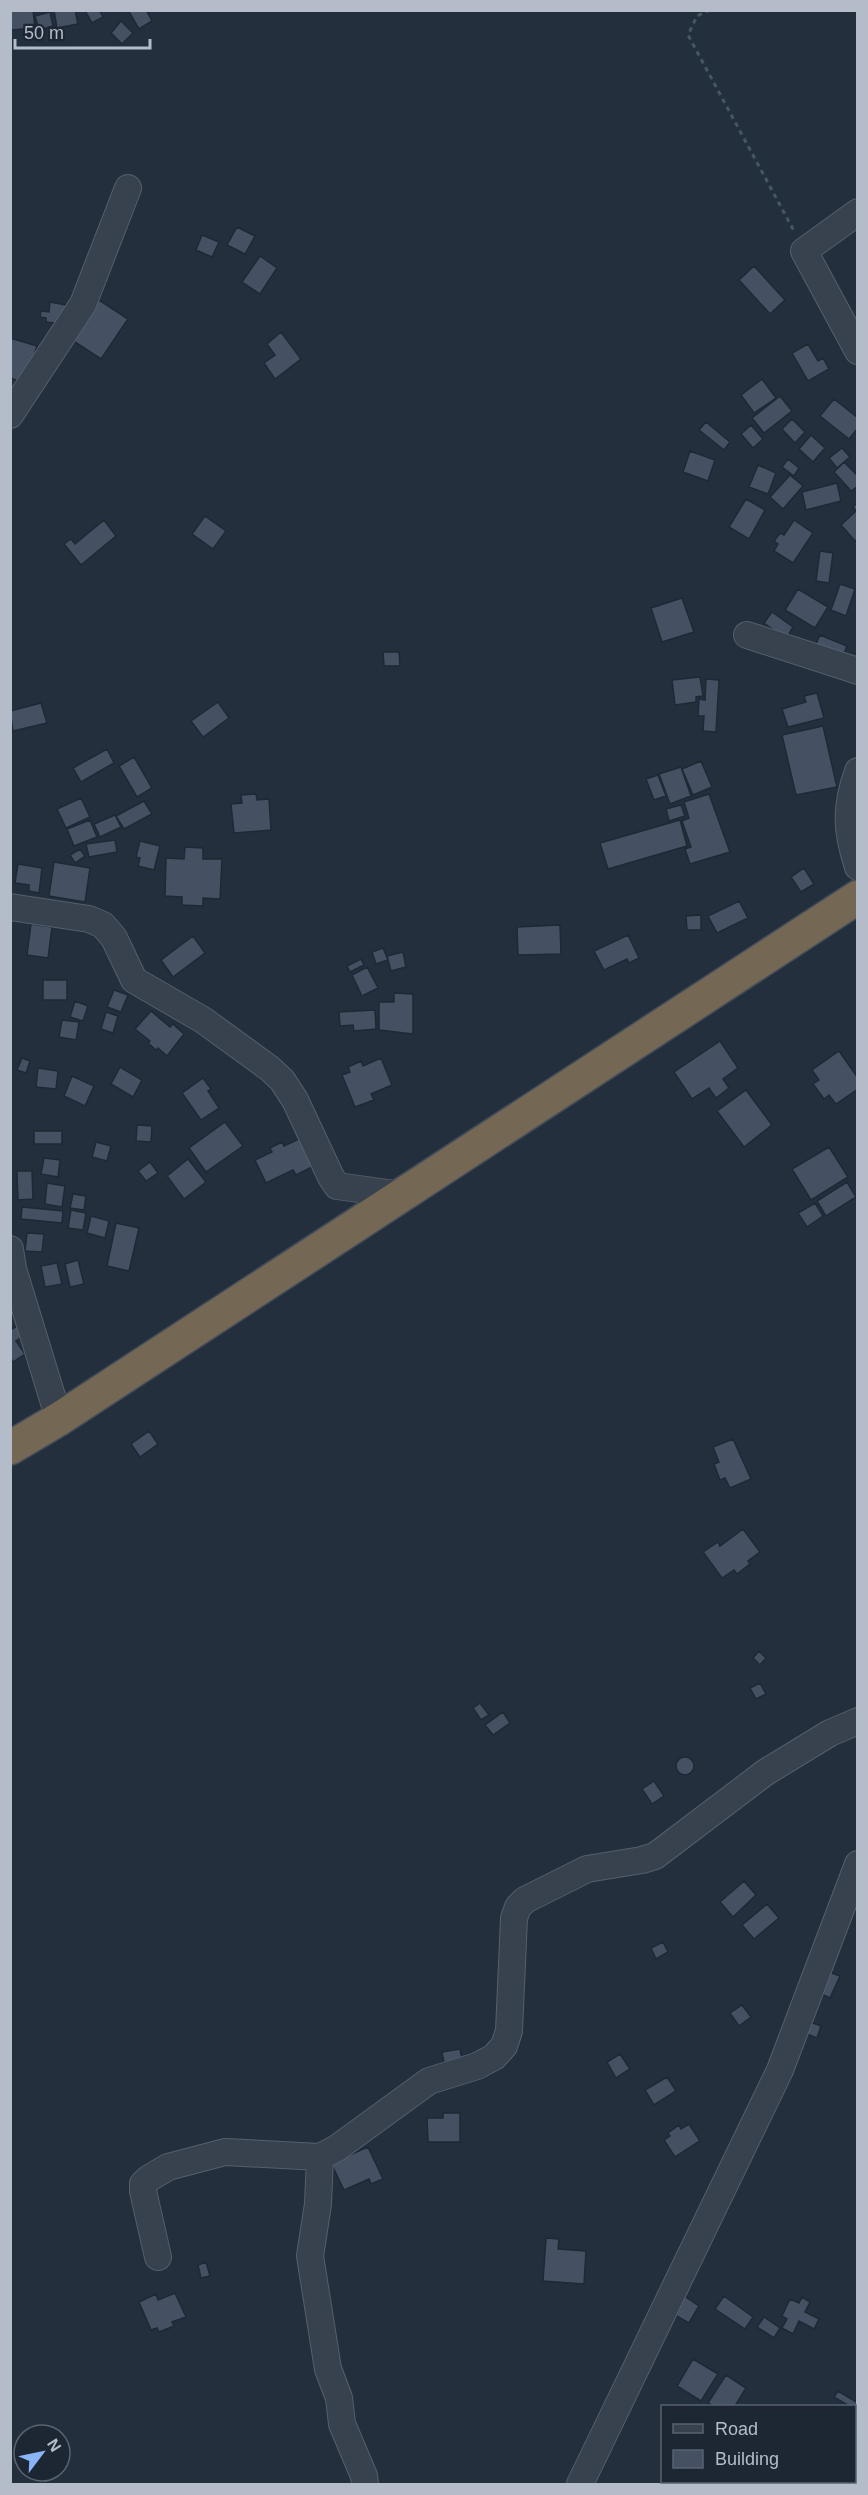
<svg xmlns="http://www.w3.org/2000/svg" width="868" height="2495" viewBox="0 0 868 2495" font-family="Helvetica,sans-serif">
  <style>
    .building { fill: #455162; stroke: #1f2835; stroke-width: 1.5 }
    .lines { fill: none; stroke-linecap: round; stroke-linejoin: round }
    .minor-casing { stroke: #565f6c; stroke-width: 28 }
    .highway-casing { stroke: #434c59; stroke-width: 36 }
    .path { stroke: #44595c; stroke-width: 3; stroke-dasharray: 4.5 4.5; stroke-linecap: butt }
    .minor { stroke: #38414e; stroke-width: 26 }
    .highway { stroke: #746855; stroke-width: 33 }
  </style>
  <rect width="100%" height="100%" fill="#242f3e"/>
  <!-- building -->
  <path class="building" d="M33,10L35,28L11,30L10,11Z
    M54,10H75L78,24L57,28Z
    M89,10H99L103,17L92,23L86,12Z
    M128,10H146L152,21L139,29Z
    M50,12L53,26L39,30L35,16Z
    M121,21L133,33L122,44L111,33Z
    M237,227L255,236L245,254L227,245Z
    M202,235L219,242L212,257L196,250Z
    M260,256L277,268L260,294L242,282Z
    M754,266L785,300L770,314L739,280Z
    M99,300L128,319L101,359L72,340Z
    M50,302L66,305L62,324L46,322V318L40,317L41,311L49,312Z
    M281,332L301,359L275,379L264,363L275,355L267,344Z
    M10,338L37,346L25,383L10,378Z
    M808,344L818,361L823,358L829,369L808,381L792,353Z
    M762,379L776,398L754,413L741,395Z
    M780,396L792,411L764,433L752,418Z
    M834,399L858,418V428L849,439L820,416Z
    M792,419L805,432L795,443L782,429Z
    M706,422L730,442L724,450L699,430Z
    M751,425L763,439L753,448L741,434Z
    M811,435L825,448L813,462L799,449Z
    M842,448L850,457L837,468L829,458Z
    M690,451L715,460L708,481L683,472Z
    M788,459L799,468L794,476L782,467Z
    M844,462L858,476V486L851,491L834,472Z
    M758,465L776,473L768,494L749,487Z
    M790,475L803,486L783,509L770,497Z
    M837,483L841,501L806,510L802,492Z
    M746,499L765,510L749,539L729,527Z
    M858,502V539L855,541L841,525L856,511L853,507Z
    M205,516L226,531L213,549L192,534Z
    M104,520L116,536L81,565L64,544L71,539L75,544Z
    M794,520L813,533L793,563L774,551L778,544L774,541L780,533L784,535Z
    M820,551L833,553L829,583L816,581Z
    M840,584L855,589L846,616L831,610Z
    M798,589L828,607L815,628L785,610Z
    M682,598L694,632L662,642L651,608Z
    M772,612L793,627L786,639L764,623Z
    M820,635L847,646L842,658L815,646Z
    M383,652H399L400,666H384Z
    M700,677L703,696L696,697V702L675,705L672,680Z
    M706,679L719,680L716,732L703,731L704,716H698L699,699L705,700Z
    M817,693L824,718L788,727L782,709L806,702L804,696Z
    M218,702L229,718L203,737L191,721Z
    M41,703L47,723L13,731L10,711Z
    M823,726L837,787L796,795L782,735Z
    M107,749L114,763L81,782L73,768Z
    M134,757L152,788L137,797L119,766Z
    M701,761L712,787L693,795L682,769Z
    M681,767L691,796L670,804L659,774Z
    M658,775L666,796L654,800L646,779Z
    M256,794L257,800L269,799L271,830L234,833L231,804L242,803L241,795Z
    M709,794L730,852L690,864L685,849L691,847L682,821L689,818L684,802Z
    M81,798L90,817L66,828L57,809Z
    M144,801L152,814L124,829L116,816Z
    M681,805L685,816L669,821L666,809Z
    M115,815L121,827L100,837L94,824Z
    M90,820L97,837L74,846L67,829Z
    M680,820L687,846L608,869L600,843Z
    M115,840L117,852L89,857L86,844Z
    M140,841L160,846L154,870L138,866L140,858L136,857Z
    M185,847L203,848V859H222L220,899L203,898V906L182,905V897L165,896L166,858L184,859Z
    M80,849L85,856L75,863L70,855Z
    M54,862L90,868L85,902L49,896Z
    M18,864L42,868L39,893L29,891V885L15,883Z
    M804,868L814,884L801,892L791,877Z
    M739,901L748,918L717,933L708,916Z
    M701,915V930H687L686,916Z
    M31,924L52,927L48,958L27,955Z
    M560,925L561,954L518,955L517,927Z
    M628,935L639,958L629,963L627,959L604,970L594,951Z
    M193,936L205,953L173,977L161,960Z
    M383,948L388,960L376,964L372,952Z
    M403,952L406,967L391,971L387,956Z
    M361,959L364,965L350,972L347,966Z
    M367,967L378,988L362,996L352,975Z
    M43,980H67V1000H43Z
    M114,990L128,995L121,1012L107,1007Z
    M394,993L413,994V1034L379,1030V1002H394Z
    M75,1001L88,1006L83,1021L70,1017Z
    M375,1010L376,1029L354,1031L353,1025L340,1026L339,1012Z
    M151,1011L170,1027L173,1024L184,1034L167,1056L158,1048L156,1050L148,1043L150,1041L135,1029Z
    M106,1012L118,1016L113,1033L101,1029Z
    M62,1020L79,1022L76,1040L59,1037Z
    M720,1041L738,1068L723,1079L729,1088L716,1098L709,1088L692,1099L674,1072Z
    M839,1051L858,1078V1089L836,1104L829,1095L824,1099L813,1084L819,1080L812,1070Z
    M22,1058L30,1061L26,1073L17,1070Z
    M381,1058L392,1085L371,1094L374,1100L355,1107L342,1075L350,1072L348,1067L361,1061L363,1066Z
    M120,1067L142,1080L133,1097L111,1084Z
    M38,1068L58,1071L56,1089L36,1087Z
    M72,1076L94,1086L85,1106L64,1096Z
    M203,1078L211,1089L208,1091L219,1108L201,1120L182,1093Z
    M746,1090L772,1125L744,1147L717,1111Z
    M225,1122L243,1146L206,1172L189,1148Z
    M137,1125L152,1126L151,1142L136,1141Z
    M34,1131H62V1144H34Z
    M301,1138L314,1166L296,1175L293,1170L266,1183L255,1160L272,1152L270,1148L282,1142L284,1146Z
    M96,1142L111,1146L107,1161L92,1157Z
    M829,1147L848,1177L811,1200L792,1169Z
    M44,1158L60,1160L58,1177L41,1174Z
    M188,1159L206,1182L184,1199L167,1176Z
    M150,1162L158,1173L146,1181L138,1171Z
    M17,1171H32L33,1199L18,1200Z
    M847,1182L856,1197L826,1216L817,1201Z
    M47,1183L65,1186L62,1207L45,1204Z
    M73,1194L86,1196L84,1210L70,1208Z
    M815,1203L823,1216L807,1227L798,1213Z
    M22,1207L63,1211L62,1223L21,1219Z
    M71,1210L86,1213L83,1230L68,1228Z
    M91,1216L109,1221L105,1238L87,1233Z
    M116,1223L139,1228L129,1271L107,1266Z
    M27,1233L44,1234L42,1252L25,1251Z
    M78,1260L84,1284L70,1287L65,1264Z
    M57,1263L62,1284L45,1287L41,1266Z
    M19,1325L25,1335L16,1341L25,1354L13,1362L10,1358V1330Z
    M149,1431L158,1444L140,1457L131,1444Z
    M733,1439L751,1479L730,1488L725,1478L720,1480L714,1464L719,1462L713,1447Z
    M743,1529L760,1552L748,1561L750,1564L737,1574L734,1570L722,1578L703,1552L718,1542L720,1546Z
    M759,1651L766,1658L760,1665L753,1658Z
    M760,1683L766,1694L756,1699L750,1688Z
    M480,1703L489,1715L481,1720L473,1708Z
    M503,1712L510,1723L493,1735L485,1725Z
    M676 1766a9 9 0 1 1 18 0a9 9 0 1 1-18 0Z
    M654,1781L664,1796L652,1804L642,1789Z
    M744,1881L756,1895L733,1917L720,1902Z
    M767,1904L779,1918L754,1939L742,1925Z
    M663,1942L668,1952L656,1959L651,1948Z
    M829,1972L840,1976L830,1998L819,1993Z
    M742,2005L751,2017L739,2026L730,2013Z
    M810,2022L821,2026L817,2038L807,2034Z
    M460,2049L462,2059L444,2063L442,2052Z
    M620,2054L630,2069L616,2078L607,2062Z
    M667,2077L676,2091L654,2105L645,2090Z
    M443,2113H460V2142H428L427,2118H443Z
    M689,2124L700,2141L675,2157L664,2140L670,2136L668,2133L679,2125L681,2129Z
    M368,2147L383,2179L371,2184L369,2179L344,2190L331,2163Z
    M546,2238L559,2239L558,2249L586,2251L584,2284L543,2281Z
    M206,2262L210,2276L201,2278L198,2265Z
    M175,2293L186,2317L172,2322L174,2326L159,2332L157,2328L151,2330L139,2302L156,2294L158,2300Z
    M684,2296L699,2306L689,2323L673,2314Z
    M724,2296L753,2317L745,2329L715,2309Z
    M802,2297L810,2302L805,2312L819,2319L814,2329L799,2321L793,2334L782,2328L787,2319L782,2316L790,2299L799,2303Z
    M764,2317L780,2328L774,2338L757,2327Z
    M693,2359L718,2374L701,2401L677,2386Z
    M726,2375L746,2388L735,2406H713L708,2403Z
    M838,2391L858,2403V2412L854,2406H849L834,2397Z"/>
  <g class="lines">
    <!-- minor casing -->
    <g class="minor-casing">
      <path id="minor" d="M858,212L804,251L858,351
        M10,415L83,304L128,188
        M747,635L858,671
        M858,771C845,807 846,831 858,867
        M10,907L89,919L103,925L114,938L134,980L203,1020L269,1068L282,1080L295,1100L331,1177L337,1186L402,1195
        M10,1249L13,1269L59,1419
        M320,2157L318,2204L310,2256L328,2369L339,2398L342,2424L364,2476L365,2484
        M158,2257L143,2191V2184L148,2179L168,2167L225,2152L320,2157L337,2148L429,2081L477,2066L494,2057L504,2046L509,2031L514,1918L518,1907L525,1900L587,1869L642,1860L655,1856L766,1772L830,1733L858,1721
        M580,2484L780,2070L858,1864"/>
    </g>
    <!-- highway casing -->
    <g class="highway-casing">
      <path id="highway" d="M10,1448L59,1419L858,897"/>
    </g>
    <!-- path -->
    <path class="path" d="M710,10L697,16L688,35L794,231"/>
    <!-- minor -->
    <use href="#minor" class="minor"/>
    <!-- highway -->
    <use href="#highway" class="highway"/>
  </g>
  <!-- border -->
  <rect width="868" height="2495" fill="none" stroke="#b4bcc9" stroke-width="24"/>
  <!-- legend -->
  <rect x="661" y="2405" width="195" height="78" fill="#1d2633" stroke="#59626f" stroke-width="1.5"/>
  <rect x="673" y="2424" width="30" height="9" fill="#38414e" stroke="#59626f" stroke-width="1.5"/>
  <text x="715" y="2435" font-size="18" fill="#b4bcc9">Road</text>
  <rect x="673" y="2450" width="30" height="18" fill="#455162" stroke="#59626f" stroke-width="1.5"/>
  <text x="715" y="2465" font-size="18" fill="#b4bcc9">Building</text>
  <!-- north arrow -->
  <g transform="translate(42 2453) rotate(58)"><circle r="28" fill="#1d2633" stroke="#59626f" stroke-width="1.5"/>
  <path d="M0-4.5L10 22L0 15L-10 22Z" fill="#8ab4f8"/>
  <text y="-9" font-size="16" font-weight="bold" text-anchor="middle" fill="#b4bcc9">N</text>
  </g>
  <!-- scale -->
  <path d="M15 39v9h135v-9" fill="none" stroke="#b4bcc9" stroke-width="3"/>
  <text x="24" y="39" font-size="18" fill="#b4bcc9" stroke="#1d2633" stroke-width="4.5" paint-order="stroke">50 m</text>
</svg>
